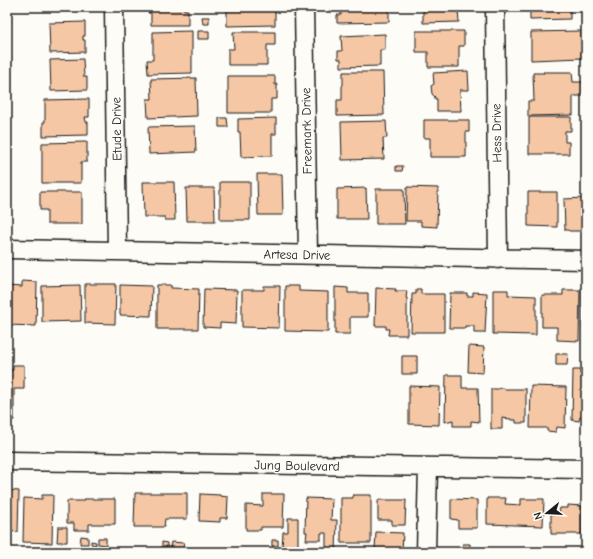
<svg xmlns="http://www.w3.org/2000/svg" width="593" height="559" viewBox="0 0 593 559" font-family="'Comic Neue',sans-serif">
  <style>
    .building { fill: #f5c7a4; stroke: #1c1c1c }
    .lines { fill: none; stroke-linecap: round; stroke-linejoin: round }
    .street-casing { stroke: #1c1c1c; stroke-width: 21 }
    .street { stroke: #fdfcf7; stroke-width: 18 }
    .labels { text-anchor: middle; stroke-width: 3; stroke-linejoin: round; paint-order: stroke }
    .street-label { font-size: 13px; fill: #1c1c1c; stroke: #fdfcf7 }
  </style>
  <rect width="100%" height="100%" fill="#fdfcf7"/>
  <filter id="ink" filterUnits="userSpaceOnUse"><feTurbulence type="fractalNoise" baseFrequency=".025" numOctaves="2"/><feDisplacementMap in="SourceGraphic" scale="8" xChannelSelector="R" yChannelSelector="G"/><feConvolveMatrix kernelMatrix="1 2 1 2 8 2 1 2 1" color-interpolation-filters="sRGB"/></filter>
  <g filter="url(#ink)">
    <!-- building -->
    <path class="building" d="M43,7H83V8L71,9V11H59V9H43Z
      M148,7H184V10H188V25H151V13H148Z
      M233,7H275V25L227,26V10L233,9Z
      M341,7H389V22L337,23V15H341Z
      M423,7H459V10H458L459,22L423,23Z
      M530,7H570V19L530,20Z
      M202,17H209V24H203Z
      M85,22V36H83V40H85V52L50,53L49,23Z
      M192,31V73L148,74L147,60H153V32Z
      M198,31H209V39H198Z
      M416,31H464V46H459V67H428V52H416Z
      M581,31L582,58L531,60V32Z
      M233,32H275V45H267V65H228V49H234Z
      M385,34V50H380V66L341,67V59H338V51H342L341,36Z
      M83,59L84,77H87V90L51,91L50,60Z
      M468,71L469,90H460L461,111H437V99H435V97L432,94L431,86L434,84L433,73Z
      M343,72H383L384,115L337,116V100H342V86L343,85Z
      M543,72H572L573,82H586V96H573V115L528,116V101H534L533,73H544Z
      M228,76H275V85L277,84V99H271V113H228Z
      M196,78L197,116L148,118L147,99H152L151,79Z
      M89,99V117H85L86,122H88V135L43,136V122H45V100Z
      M529,117H571V131H565V142H569V154H529Z
      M219,118H227L228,127H219Z
      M276,118V134H272V156L241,157L240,132H238V119Z
      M424,120H469V132H466V157H430V138H424Z
      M386,121L387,138H383L384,159L342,160L341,122Z
      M195,126L196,152L149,154L148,127Z
      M87,142V162H81V183H42V143Z
      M396,166H403L402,171H396Z
      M257,174H282L283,215H258Z
      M143,182H174L175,220H165V217H144Z
      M220,182H250V220H220Z
      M407,187L438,188L437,227L421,226V221H406Z
      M186,188H214L215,221H187Z
      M366,188L367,219H337V189Z
      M376,189H404L405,224H376Z
      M40,192H82V224H47V210H40Z
      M528,192H557V227L528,226Z
      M586,198V231H569L568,230H565L564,199Z
      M22,281L37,282L36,326L7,325V286L22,287Z
      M85,284H116L115,324L85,323Z
      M80,285L81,321L42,322V286Z
      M120,285L152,286L151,316L120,315Z
      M157,285H171V288L199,289L198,329H157Z
      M264,286H280L279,328L242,327V290H264Z
      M285,286H299V291L328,292V332L285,331Z
      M335,287L348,288V293H368V317H350V334H335Z
      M376,288L396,289L395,291H407L406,298H407V335H388L389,329H386V326H375Z
      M204,289L237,290L236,324L220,323V328L203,327Z
      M416,289H421V294H444V332H411L412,294H416Z
      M493,290H508V295L536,296V335L493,334Z
      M563,290H580L579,341L557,340V327H542V295H563Z
      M583,290H586V329H583Z
      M473,292L487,293L485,333H474V326H465V328H449L450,293H467V296H473Z
      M469,346L484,347L483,373L468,372Z
      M556,354H568L567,365H556Z
      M402,356H417V374H402Z
      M13,365H24V389H14V420H7V370H13Z
      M573,370H580V374H586V417H580L579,421L572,420Z
      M446,375H462V388H478L479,422L471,421V426H453V420L445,422Z
      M409,386L440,387L439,425L409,424Z
      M531,386L566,387L565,428L557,427L556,432L547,431V428H530Z
      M500,388H503L504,389H526V423H516V420H511V419L502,418V429H491V389H498Z
      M7,490L19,491L18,532L7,531Z
      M135,493H187V519H165L164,527H134Z
      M200,494L220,495V496L228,497L227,518H220V522L199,521Z
      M263,494H284L283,527H261V530H246V505L263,506Z
      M42,495H53L52,543L23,542L24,498L42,499Z
      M353,495H371V543H341V498H353Z
      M306,498L332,499L331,520H337L336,551H326V533H321V540H306L307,532H305Z
      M487,498H506L505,504L521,505V499H544L543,526L487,524Z
      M84,499H115V524H89V530H74V523H67V501H84Z
      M451,499L477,500V528H458V520L451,519Z
      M378,500H406L405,525H392V520H378Z
      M568,505L582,506V534H551V514H559L560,508H568Z
      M288,518H298V547H282L283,532H288Z
      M58,527H67V542H57Z
      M376,532L403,533L402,550L375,549Z
      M81,536L88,537V544H80Z
      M98,538H106V545L98,544Z
      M272,540H278V546H272Z
      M91,541L96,542V545L91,544Z
      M162,542L167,543V548H162Z
      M171,542L184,543L183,548H170Z
      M463,544H470V551H462Z
      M479,548H485V552H479Z
      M486,548H489V552H485Z
      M129,549H144V552H129Z"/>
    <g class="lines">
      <!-- street casing -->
      <g class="street-casing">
        <path id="street" d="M114,7L117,251
          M304,7L308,254
          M495,7L498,259
          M7,249L586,260
          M7,461L586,469
          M426,552L428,467"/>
      </g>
      <!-- street -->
      <use href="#street" class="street"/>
    </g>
  </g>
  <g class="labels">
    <!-- street labels -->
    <g class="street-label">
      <text transform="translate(116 129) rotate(-91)" y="5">Etude Drive</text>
      <text transform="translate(306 131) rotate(-91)" y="5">Freemark Drive</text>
      <text transform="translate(496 133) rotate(-91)" y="5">Hess Drive</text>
      <text transform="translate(297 254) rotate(1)" y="5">Artesa Drive</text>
      <text transform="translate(297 465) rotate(1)" y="5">Jung Boulevard</text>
    </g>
  </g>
  <!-- margin -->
  <rect width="593" height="559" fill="none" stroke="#fdfcf7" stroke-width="24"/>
  <rect x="12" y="12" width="569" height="535" fill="none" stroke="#1c1c1c" stroke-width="1.5" filter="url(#ink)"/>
  <!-- north arrow -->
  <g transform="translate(547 513) rotate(252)" stroke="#fdfcf7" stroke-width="3" paint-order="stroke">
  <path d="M0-3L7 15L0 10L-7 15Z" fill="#1c1c1c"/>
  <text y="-6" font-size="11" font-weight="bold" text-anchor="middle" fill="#1c1c1c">N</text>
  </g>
</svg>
